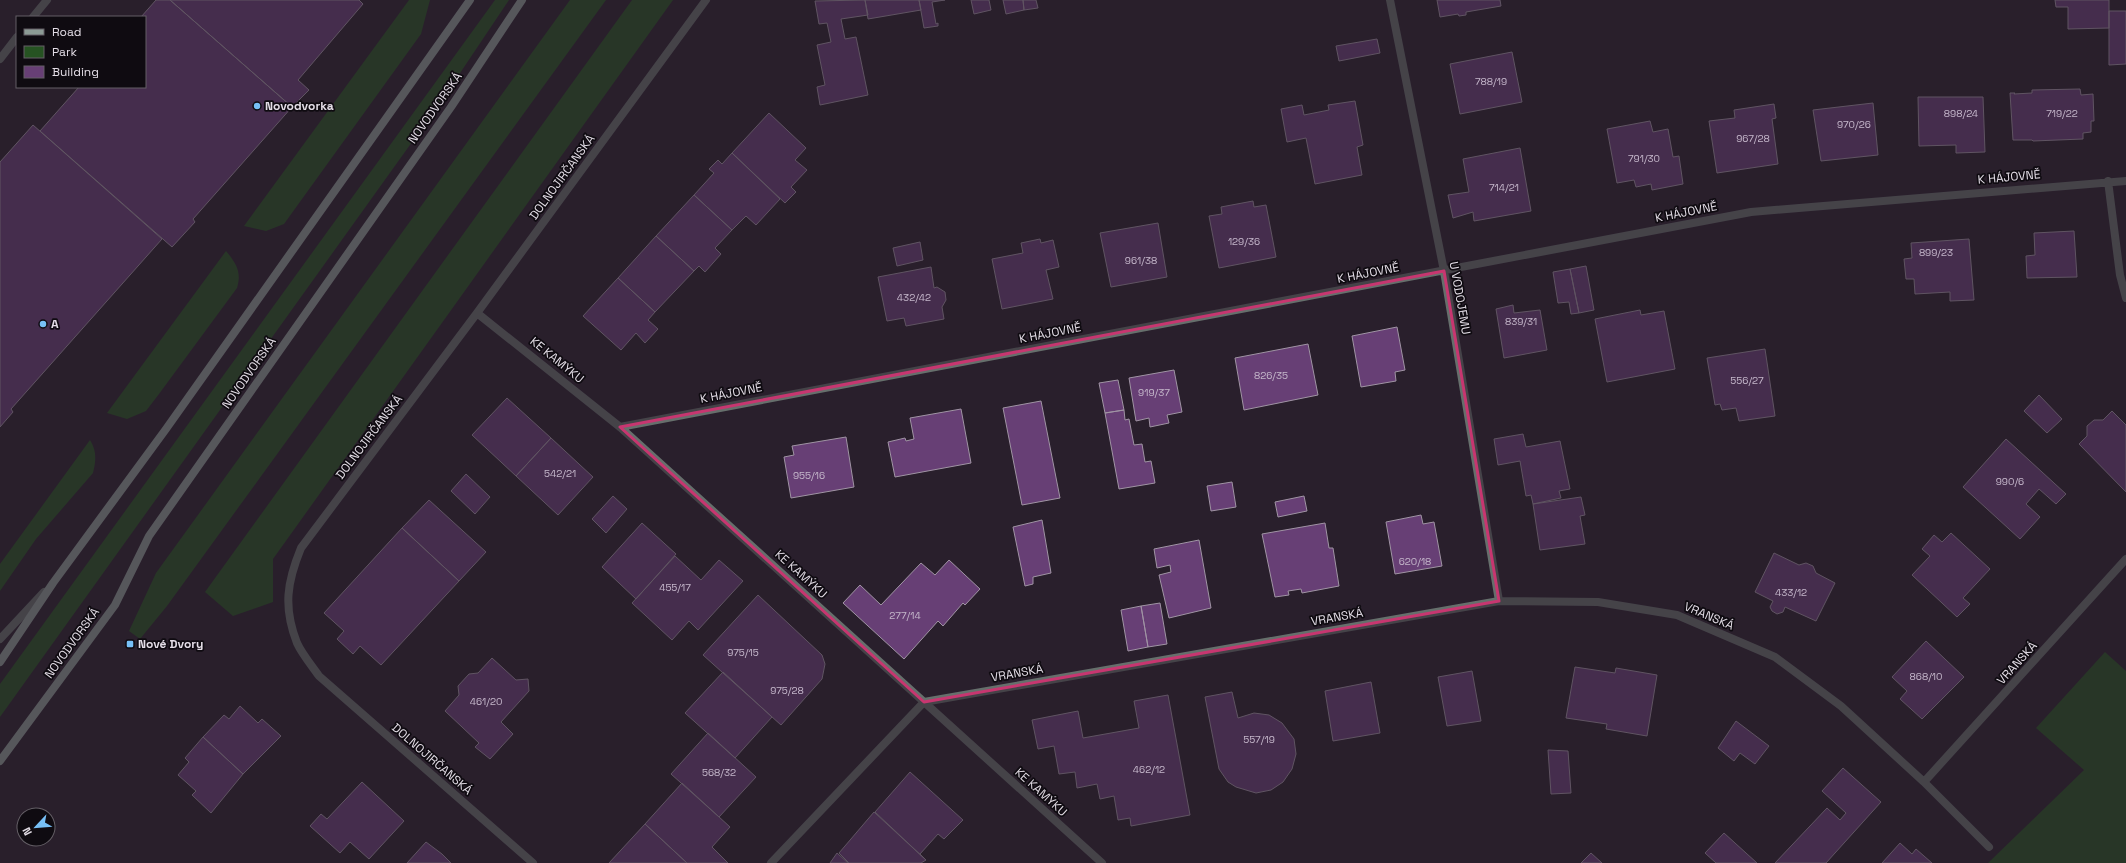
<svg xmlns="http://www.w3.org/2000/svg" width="2126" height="863" viewBox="0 0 2126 863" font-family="'Space Grotesk',sans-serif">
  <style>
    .green { fill: #265322 }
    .building { fill: #673f75; stroke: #a094a4 }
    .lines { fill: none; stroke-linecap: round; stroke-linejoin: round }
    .service { stroke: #666f6c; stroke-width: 8 }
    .minor { stroke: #666f6c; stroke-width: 8 }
    .tertiary { stroke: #666f6c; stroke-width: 8 }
    .secondary { stroke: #8c9b95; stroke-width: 8 }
    .marked { fill: none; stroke: #c73670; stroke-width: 3; stroke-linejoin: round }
    .poi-dot { fill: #77c0f7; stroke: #0f0b11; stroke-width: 1.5 }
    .labels { text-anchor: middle; stroke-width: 3.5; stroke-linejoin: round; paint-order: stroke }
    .number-label { font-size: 10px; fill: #c4b6ca }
    .poi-label { font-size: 12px; font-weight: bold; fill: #e3dde6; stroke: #0f0b11; text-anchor: start }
    .street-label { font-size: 12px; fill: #e3dde6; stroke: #0f0b11 }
  </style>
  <rect width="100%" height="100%" fill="#291f2c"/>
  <!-- green -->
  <path class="green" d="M409,0H430L421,34L284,224L266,231L244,226Z
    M495,0H509L440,103L0,717V684Z
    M570,0H606L167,606L140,639L129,631L156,573Z
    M632,0H673L273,559V602L233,616L205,592Z
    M226,251C236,263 242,272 237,288L159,394L146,411L127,419L107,413Z
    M90,440C97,451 96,461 93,473L36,539L0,591V564Z
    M2105,652L2126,671V863H1988L2084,770L2036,728Z"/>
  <!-- building -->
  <path class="building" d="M156,0H170L292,107L193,219L195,222L172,247L40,131L79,87H145V17H141Z
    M170,0H359L363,4L298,80L309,90L292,107Z
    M865,0L868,15L841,19L845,39L856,37L868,95L820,105L817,87L825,85L817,45L831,42L827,23L819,24L815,1Z
    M865,0H919L921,10L868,19Z
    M919,0H945L932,2L936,24L938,23V26L924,28Z
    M971,0H989L991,10L974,14Z
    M1003,0H1023L1024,10L1006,14Z
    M1023,0H1036L1038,8L1024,10Z
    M1437,0H1500L1501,6L1466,12V15L1459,16L1458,14L1440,17Z
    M2055,0H2109V28L2068,29V7H2056Z
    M2109,11H2126V64L2109,65Z
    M1377,39L1380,53L1339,61L1336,46Z
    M1512,52L1522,102L1460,114L1450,64Z
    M2080,89L2081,95L2093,94L2094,121H2091V132L2083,133V139L2033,141L2032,140H2013L2010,93H2015L2014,94L2032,93V90Z
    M1918,97H1983L1985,152L1956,153V145L1919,146Z
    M1355,101L1363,145L1357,147L1362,175L1315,184L1306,138L1287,142L1281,109L1302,105L1304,115L1329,110L1328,105Z
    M1873,103L1878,155L1821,161L1813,110Z
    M1774,104L1776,118L1772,119L1778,164L1717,173L1709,121L1735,118L1734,110Z
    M769,113L806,148L795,160L807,170L791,187L796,192L785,203L732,153Z
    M1650,121L1653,132L1668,129L1673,157L1679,156L1683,184L1652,190L1651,184L1636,187L1634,180L1617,183L1607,129Z
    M33,125L162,239L11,409L13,412L0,427V162Z
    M1520,148L1531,211L1474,221L1473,212L1453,218L1448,195L1469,192L1463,159Z
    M732,153L780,199L756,225L746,216L732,230L694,195L714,173L709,169L718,160L722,164Z
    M694,195L732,230L715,248L721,254L705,272L699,266L694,271L656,236Z
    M1253,201L1254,207L1266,205L1276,257L1219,268L1209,216L1222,214L1221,207Z
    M1158,223L1167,277L1111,287L1100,233Z
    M2074,231L2077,277L2027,278L2026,256L2035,255L2034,233Z
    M656,236L694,271L655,312L618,278Z
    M1040,239L1041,243L1053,240L1059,267L1046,270L1053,299L1002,309L992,259L1023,253L1021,243Z
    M1969,239L1974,300L1950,301V292L1915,294L1914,279H1906L1904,259L1912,258L1911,243Z
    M920,242L923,260L897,266L893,248Z
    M1586,266L1594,310L1579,313L1570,269Z
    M931,267L934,288L937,287L945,292L946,300L942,307L944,319L906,326L904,318L887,321L878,277Z
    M1570,269L1579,313L1571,314L1569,302L1558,303L1553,272Z
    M618,278L655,312L648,320L658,329L645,343L636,333L621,350L583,316Z
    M1513,305L1514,313L1540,310L1547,350L1504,358L1496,309Z
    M1640,310L1641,315L1664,311L1675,369L1607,382L1595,319Z
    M1397,327L1405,370L1395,372L1396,381L1361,387L1352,336Z
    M1308,344L1318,395L1244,410L1235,358Z
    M1765,349L1775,416L1739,421L1736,408L1722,410L1720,404L1715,405L1707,358Z
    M1174,370L1182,412L1167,415L1169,423L1150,427L1149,418L1136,421L1129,378Z
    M1118,380L1124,410L1105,413L1099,383Z
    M2039,395L2062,419L2047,433L2024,411Z
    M507,398L551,438L516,476L472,435Z
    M1041,401L1060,498L1022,505L1003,408Z
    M961,409L971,463L895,477L888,442L905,438L906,441L914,439L910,418Z
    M1124,410L1125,420L1129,419L1134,445L1142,444L1145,462L1151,461L1155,483L1119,489L1105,413Z
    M2112,411L2126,425V492L2079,444L2087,436V426L2094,420H2103Z
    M1523,434L1526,447L1560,441L1570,489L1559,491L1561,498L1533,504L1531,495L1526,496L1520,461L1498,465L1494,439Z
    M846,437L854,487L791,498L784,457L794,455L792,446Z
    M551,438L593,477L558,515L516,476Z
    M2006,439L2066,494L2056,504L2039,489L2026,504L2040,517L2020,539L1963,487Z
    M466,474L490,497L475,514L451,491Z
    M1232,482L1236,507L1211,511L1207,486Z
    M613,496L627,509L606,533L592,519Z
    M1304,496L1307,511L1278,517L1275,502Z
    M1581,497L1585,515L1580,516L1585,544L1540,550L1533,504Z
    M429,500L486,552L459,581L402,528Z
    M1421,515L1423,524L1434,522L1442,566L1395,574L1386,522Z
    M1042,520L1051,573L1033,577V584L1025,586L1013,527Z
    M642,523L676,554L636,599L602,567Z
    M1325,523L1329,548H1333L1339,586L1302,593L1301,589L1288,591L1289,595L1275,597L1262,534Z
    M402,528L459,581L381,665L360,646L353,654L337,639L344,631L324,613Z
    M1951,533L1990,569L1963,598L1970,604L1957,617L1912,575L1930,556L1922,549L1934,535L1942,542Z
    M1199,540L1211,608L1169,618L1159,575L1171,572L1170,565L1157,568L1154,549Z
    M1774,553L1799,565L1806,563L1813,566L1816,573L1835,583L1816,621L1785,607L1783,612L1777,614L1772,611L1770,607L1773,601L1755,592Z
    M675,556L701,580L719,560L743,581L698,630L689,621L672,640L632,603Z
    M949,560L980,589L965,605L963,603L943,626L938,621L904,659L843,603L860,585L881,605L921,563L935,575Z
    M758,595L822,655L825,664L822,679L781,725L703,655Z
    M1160,603L1167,644L1148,647L1141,606Z
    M1141,606L1148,647L1128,651L1121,610Z
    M1926,641L1964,677L1922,719L1900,699L1907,691L1892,677Z
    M492,658L516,680L528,679L529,691L501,722L513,734L490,759L475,747L479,743L445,711L459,695L458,686L469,674L478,673Z
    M1575,667L1615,673L1616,668L1657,675L1647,736L1606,729L1607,724L1566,718Z
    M1472,671L1481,721L1447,726L1438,677Z
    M723,672L772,717L735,758L685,713Z
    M1371,682L1380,733L1333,741L1325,691Z
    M1232,692L1238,718L1254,713L1269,715L1282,723L1294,739L1296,754L1292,769L1283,782L1271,790L1256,793L1236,787L1228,782L1219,769L1205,697Z
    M1168,695L1190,815L1131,826L1130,818L1118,820L1114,796L1100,799L1097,784L1077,788L1075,772L1059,774L1054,746L1038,749L1032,720L1078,711L1083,738L1139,728L1134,701Z
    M240,706L258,723L262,719L281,736L243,774L203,737L224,715L229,719Z
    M1736,721L1769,746L1755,764L1740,753L1734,761L1718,748Z
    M708,733L756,777L719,817L671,774Z
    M203,737L243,774L211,813L192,795L196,791L178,775L189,762L185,758Z
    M1548,750L1568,751L1571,793L1551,794Z
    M1843,768L1881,802L1826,863H1775L1827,808L1840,820L1846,813L1822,791Z
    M910,772L963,820L944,839L938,834L920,854L926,860L875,812Z
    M362,782L404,821L369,859L350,842L340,853L310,826L321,814L327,819Z
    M682,783L730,827L712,847L728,863H687L645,824Z
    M874,812L926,860L921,863H849L839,853Z
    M645,824L687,863H609Z
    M1724,833L1757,863H1716L1705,853Z
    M426,842L442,854L451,863H407Z
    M1900,843L1912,854L1916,849L1932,863H1882Z
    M837,853L848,863H830Z
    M1591,853L1602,863H1581Z"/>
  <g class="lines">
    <!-- service -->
    <path class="service" d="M33,17L47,0
      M0,59L17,37"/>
    <!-- minor -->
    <path class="minor" d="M1390,0L1444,271L1499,601
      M2108,181L2120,275L2126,298
      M477,313L620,427L1102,863
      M620,427L1751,212L2126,181
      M1924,782L1989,847
      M533,863L319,676C312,666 302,654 297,643C283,607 287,582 301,548L477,313L706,0
      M771,863L924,702L1499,601L1598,602L1677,615L1775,657L1841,706L1924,782L2126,559"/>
    <!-- tertiary -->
    <path class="tertiary" d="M0,639L44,592"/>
    <!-- secondary -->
    <path class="secondary" d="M0,662L53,583L166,429L470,0
      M0,761L115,605L149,536L451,107L522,0"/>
  </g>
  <!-- marked area -->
  <path d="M0 0H2126V863H0ZM1444,271L1499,601L924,702L620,427Z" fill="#291f2c" fill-opacity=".55" fill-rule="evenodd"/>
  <path class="marked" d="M1444,271L1499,601L924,702L620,427Z"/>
  <!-- markers -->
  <g class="poi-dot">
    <circle cx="257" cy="106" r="4"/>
    <circle cx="43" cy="324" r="4"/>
    <rect x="126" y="640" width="8" height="8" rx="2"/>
  </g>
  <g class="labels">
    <!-- number labels -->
    <g class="number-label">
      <text x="1491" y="85">788/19</text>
      <text x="1961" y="117">898/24</text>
      <text x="2062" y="117">719/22</text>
      <text x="1854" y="128">970/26</text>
      <text x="1753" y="142">967/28</text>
      <text x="1644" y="162">791/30</text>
      <text x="1504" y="191">714/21</text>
      <text x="1244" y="245">129/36</text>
      <text x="1936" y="256">899/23</text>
      <text x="1141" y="264">961/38</text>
      <text x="914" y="301">432/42</text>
      <text x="1521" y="325">839/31</text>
      <text x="1271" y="379">826/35</text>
      <text x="1747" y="384">556/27</text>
      <text x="1154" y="396">919/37</text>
      <text x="560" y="477">542/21</text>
      <text x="809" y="479">955/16</text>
      <text x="2010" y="485">990/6</text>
      <text x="1415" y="565">620/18</text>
      <text x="675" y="591">455/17</text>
      <text x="1791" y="596">433/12</text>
      <text x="905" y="619">277/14</text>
      <text x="743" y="656">975/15</text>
      <text x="1926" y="680">868/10</text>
      <text x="787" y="694">975/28</text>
      <text x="486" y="705">461/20</text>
      <text x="1259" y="743">557/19</text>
      <text x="1149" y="773">462/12</text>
      <text x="719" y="776">568/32</text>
    </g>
    <!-- poi labels -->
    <g class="poi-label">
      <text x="265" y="110">Novodvorka</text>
      <text x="51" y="328">A</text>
      <text x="138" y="648">Nové Dvory</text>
    </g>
    <!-- street labels -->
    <g class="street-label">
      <text transform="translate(435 108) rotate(-55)" y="4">NOVODVORSKÁ</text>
      <text transform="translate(562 177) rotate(-54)" y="4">DOLNOJIRČANSKÁ</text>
      <text transform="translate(2009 177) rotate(-5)" y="4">K HÁJOVNĚ</text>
      <text transform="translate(1686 212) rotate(-11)" y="4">K HÁJOVNĚ</text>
      <text transform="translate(1368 273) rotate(-11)" y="4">K HÁJOVNĚ</text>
      <text transform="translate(1460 298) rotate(80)" y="4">U VODOJEMU</text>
      <text transform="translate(1050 333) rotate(-11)" y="4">K HÁJOVNĚ</text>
      <text transform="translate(557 360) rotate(39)" y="4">KE KAMÝKU</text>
      <text transform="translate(249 373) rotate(-55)" y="4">NOVODVORSKÁ</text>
      <text transform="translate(731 393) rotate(-11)" y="4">K HÁJOVNĚ</text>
      <text transform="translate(369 437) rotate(-53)" y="4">DOLNOJIRČANSKÁ</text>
      <text transform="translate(801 574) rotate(42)" y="4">KE KAMÝKU</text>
      <text transform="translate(1709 616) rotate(23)" y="4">VRANSKÁ</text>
      <text transform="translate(1337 617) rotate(-10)" y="4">VRANSKÁ</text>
      <text transform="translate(72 643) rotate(-54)" y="4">NOVODVORSKÁ</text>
      <text transform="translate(2017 663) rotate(-48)" y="4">VRANSKÁ</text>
      <text transform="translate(1017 673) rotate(-10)" y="4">VRANSKÁ</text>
      <text transform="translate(432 759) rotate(41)" y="4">DOLNOJIRČANSKÁ</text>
      <text transform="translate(1041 792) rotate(42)" y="4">KE KAMÝKU</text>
    </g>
  </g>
  <!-- legend -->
  <rect x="16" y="16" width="130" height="72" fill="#0f0b11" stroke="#645f66"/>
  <rect x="24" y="29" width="20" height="6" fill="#8c9b95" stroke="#645f66"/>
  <text x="52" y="36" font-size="12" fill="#e3dde6">Road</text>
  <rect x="24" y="46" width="20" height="12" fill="#265322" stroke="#645f66"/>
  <text x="52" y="56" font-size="12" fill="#e3dde6">Park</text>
  <rect x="24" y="66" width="20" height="12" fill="#673f75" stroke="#645f66"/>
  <text x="52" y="76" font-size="12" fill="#e3dde6">Building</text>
  <!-- north arrow -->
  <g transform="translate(36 827) rotate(244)"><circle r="19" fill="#0f0b11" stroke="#645f66"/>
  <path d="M0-3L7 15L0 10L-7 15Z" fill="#77c0f7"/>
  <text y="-6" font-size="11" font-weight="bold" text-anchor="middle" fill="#e3dde6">N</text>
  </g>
</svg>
